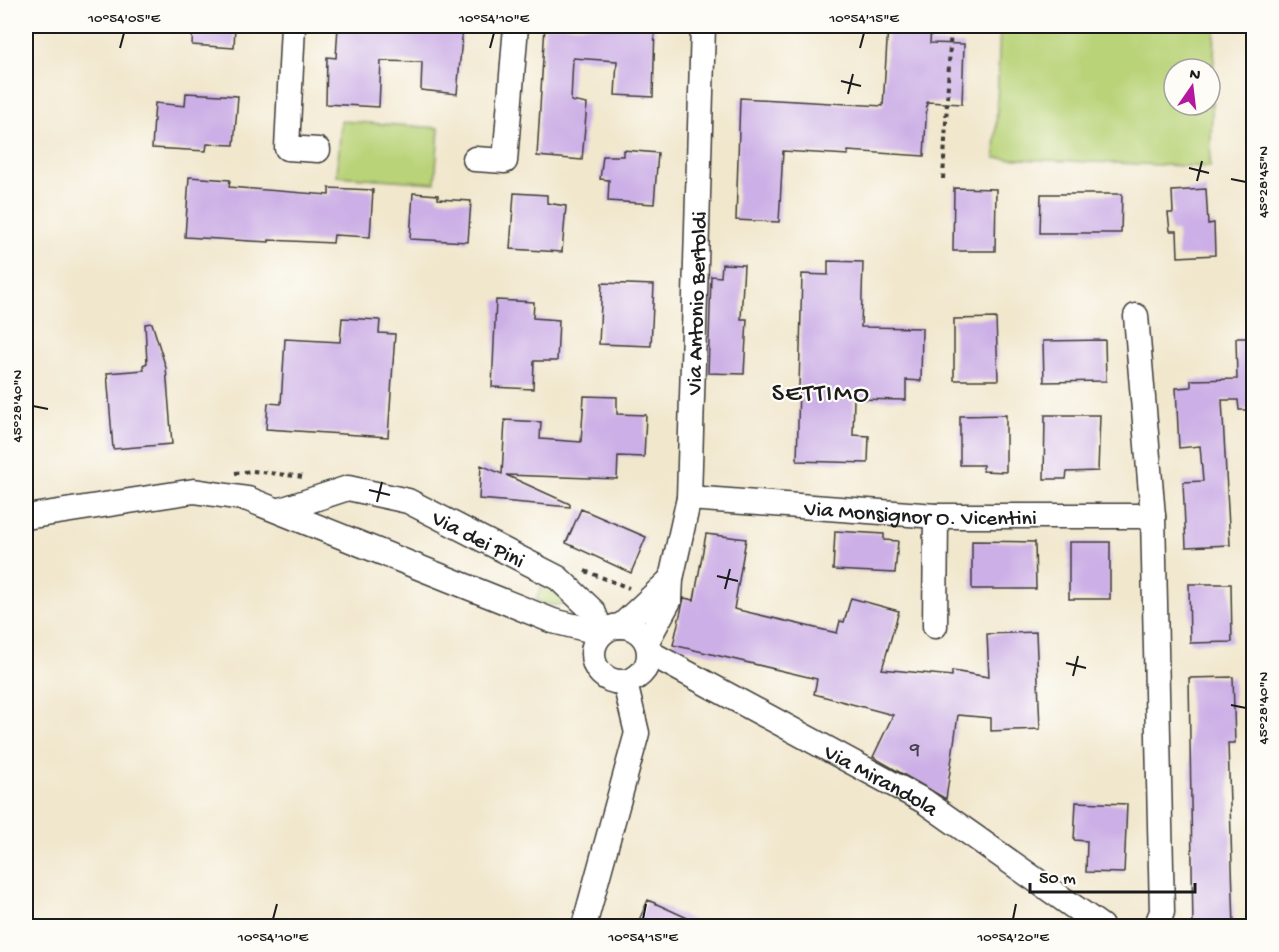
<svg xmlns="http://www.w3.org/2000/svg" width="1279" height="952" viewBox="0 0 1279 952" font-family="'Gochi Hand',sans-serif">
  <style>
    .green { fill: #b9d378; stroke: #6a784a; stroke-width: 1.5; fill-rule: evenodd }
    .building { fill: #ccafe6 }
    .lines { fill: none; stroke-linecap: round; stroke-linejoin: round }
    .minor-casing { stroke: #3c3a37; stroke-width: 27 }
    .path { stroke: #3c3a37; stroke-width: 4; stroke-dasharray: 4.5 4.5; stroke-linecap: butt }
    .minor { stroke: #fff; stroke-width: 24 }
    .ticks { fill: none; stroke: #1c1c1c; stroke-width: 2 }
    .labels { text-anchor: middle; stroke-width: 4.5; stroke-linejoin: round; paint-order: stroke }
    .number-label { font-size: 20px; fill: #48414e }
    .street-label { font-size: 22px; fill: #1c1c1c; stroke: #fdfcf7 }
    .quarter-label { font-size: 26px; letter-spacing: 1.5px; fill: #1c1c1c; stroke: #fdfcf7 }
    .neatline { fill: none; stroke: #1c1c1c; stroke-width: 2 }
    .ticks-label { font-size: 15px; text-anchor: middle; fill: #1c1c1c }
  </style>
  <rect width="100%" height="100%" fill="#fdfcf7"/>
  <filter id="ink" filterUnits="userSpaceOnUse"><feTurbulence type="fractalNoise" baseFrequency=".0167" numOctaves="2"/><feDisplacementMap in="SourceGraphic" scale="12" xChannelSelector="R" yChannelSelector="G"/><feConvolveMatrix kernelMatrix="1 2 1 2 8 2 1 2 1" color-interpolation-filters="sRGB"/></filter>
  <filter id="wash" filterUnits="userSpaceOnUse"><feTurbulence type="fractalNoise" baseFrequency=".008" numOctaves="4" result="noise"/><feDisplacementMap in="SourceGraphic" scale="24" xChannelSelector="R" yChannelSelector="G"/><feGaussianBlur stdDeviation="1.35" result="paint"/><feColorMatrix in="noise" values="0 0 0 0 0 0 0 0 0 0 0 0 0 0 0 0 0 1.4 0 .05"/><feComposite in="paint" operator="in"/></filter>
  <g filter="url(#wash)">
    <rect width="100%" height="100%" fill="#f1e7cd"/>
    <!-- green -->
    <path class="green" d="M1000,26H1215L1210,167L995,158ZM1174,69H1210V105H1174Z
      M341,121L439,128L435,183L337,176Z
      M545,577L565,597L561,605H547L536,600Z"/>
    <g id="blocks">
      <!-- building -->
      <path class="building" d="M193,26H235L234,48L192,45Z
        M338,26H463L457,94L421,90L422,62L381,61L379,107L326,104L327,57L336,58Z
        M545,26H655L653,97L615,95L617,61L573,58L571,101L587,104L582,160L537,156Z
        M888,26H931L930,43L964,44L962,104L927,102L924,156L848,151V155L783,151L779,222L736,220L740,98L883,106Z
        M186,93L238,96L234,145L207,144L206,151L152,148L155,103L185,106Z
        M623,150L658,153L654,204L608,201L609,180L600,179L603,156H623Z
        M189,177L230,180L229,187L329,195V188L373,190L370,237L334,235L333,243L269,240V242L185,237Z
        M954,188L996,189L995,251H953Z
        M1206,189L1208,224L1214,223L1215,255L1178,257L1177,231H1170L1168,213H1173L1172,191Z
        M413,193L438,195V199L471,201L468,242L410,239Z
        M514,193L547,195V203L566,206L562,252L510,249Z
        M1041,194H1122L1121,233H1040Z
        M828,261L863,262L861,327L922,328L921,381L906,380V400L854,399L853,435L869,436L868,463L797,461L802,274L828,275Z
        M722,264L744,265L741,319H747L744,374L708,373L711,276L721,277Z
        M602,283L654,285L651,346L599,344Z
        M496,300L534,302L533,318L559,320L557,361H534L533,389L492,387Z
        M342,318L380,320L379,333L395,334L388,437L266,429L268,403L281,404L285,339L340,342Z
        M996,318L998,380H954V319Z
        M152,323L166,368L172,444L113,449L107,373L144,370L143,365L147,363L145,324Z
        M1236,338H1254V410H1239L1238,400H1222L1230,545L1186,547L1183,482L1203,481L1200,446L1179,448L1176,388L1191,387V380L1237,379Z
        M1105,340L1106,381L1044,382L1043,341Z
        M584,396L617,397V414L646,415L644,457L618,456L617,479L506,475L570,504V507L479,499L481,465L502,474L505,420L541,422L540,439L581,442Z
        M1006,415V472L983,471V465H960V416Z
        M1045,415H1100L1098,471L1067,472L1066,479H1044Z
        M581,509L646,537L631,573L566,543Z
        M835,531L884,534V540L898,541L895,573L833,570Z
        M706,534L746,539L734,609L837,633L840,621L844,622L851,598L899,611L882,669L952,676V671L989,677L987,634L1036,632L1040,729L991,731V718L958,715L946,799L873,757L893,715L814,694L817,679L673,645L684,598L694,600Z
        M972,541L1035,542L1036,589H972Z
        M1069,542H1110V599H1069Z
        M1189,584H1231L1232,642L1190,643Z
        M1233,677L1235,743H1228L1234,927H1193L1189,678Z
        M1076,802L1127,804L1124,873L1086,872L1087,841L1074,840Z
        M648,900L707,927H636Z"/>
    </g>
  </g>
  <g filter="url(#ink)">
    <use href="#blocks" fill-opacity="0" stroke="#3c3a37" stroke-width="1.5"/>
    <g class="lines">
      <!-- minor casing -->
      <g class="minor-casing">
        <g id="minor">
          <path d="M293,26L287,148L318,150"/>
          <path d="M475,159L505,161L516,26"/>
          <path d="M1136,316L1153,516L1162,912L1156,926"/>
          <path id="s1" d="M689,498L936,516H1153"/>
          <path id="s2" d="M281,510L348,488L408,501L558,578L593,611L602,633"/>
          <path d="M26,517L194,491L248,499L553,621L602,633"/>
          <circle cx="621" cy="654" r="28"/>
          <path d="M621,626L671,579"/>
          <path d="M935,626L936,516"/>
          <path id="s3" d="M647,641L670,599L671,579L689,498L703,26"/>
          <path id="s4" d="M650,653L924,801L1101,926"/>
          <path d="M584,926L637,733L625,683"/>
        </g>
      </g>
      <!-- path -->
      <path class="path" d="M943,179L951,26
        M235,473L252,471L305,477
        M585,571L629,588"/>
      <!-- minor -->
      <use href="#minor" class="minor"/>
    </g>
  </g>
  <!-- ticks -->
  <path class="ticks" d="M120,48L124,33M490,48L494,33M860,48L864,33M841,81L861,86M848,94L853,74M1189,168L1209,173M1231,179L1246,182M1197,181L1202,161M33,406L48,409M369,490L390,495M377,502L382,482M717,576L738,581M725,589L730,569M1066,663L1086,668M1073,676L1078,656M1231,705L1246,708M273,919L277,904M643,919L646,904M1013,919L1016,904"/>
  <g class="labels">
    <!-- number labels -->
    <g class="number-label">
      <text x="915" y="755">9</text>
    </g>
    <!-- street labels -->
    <g class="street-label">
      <text dy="8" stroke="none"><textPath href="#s3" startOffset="346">Via Antonio Bertoldi</textPath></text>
      <text dy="8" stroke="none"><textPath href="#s1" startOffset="232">Via Monsignor O. Vicentini</textPath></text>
      <text dy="8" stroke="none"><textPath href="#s2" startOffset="212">Via dei Pini</textPath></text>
      <text dy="8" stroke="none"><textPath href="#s4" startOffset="264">Via Mirandola</textPath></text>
    </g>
    <!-- quarter labels -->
    <g class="quarter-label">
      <text x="821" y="400">SETTIMO</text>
    </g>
  </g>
  <!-- margin -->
  <rect width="1279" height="952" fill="none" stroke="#fdfcf7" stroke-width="66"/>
  <!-- north arrow -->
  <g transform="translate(1192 87) rotate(14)"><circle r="28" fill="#fdfcf7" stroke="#a3a29f" stroke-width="1.5"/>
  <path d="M0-4.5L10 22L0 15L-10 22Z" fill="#b5179e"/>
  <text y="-9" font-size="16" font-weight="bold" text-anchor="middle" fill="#1c1c1c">N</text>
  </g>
  <!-- scale -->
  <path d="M1030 883v9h165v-9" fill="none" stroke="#1c1c1c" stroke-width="3"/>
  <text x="1039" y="883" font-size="18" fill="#1c1c1c" stroke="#fdfcf7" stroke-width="4.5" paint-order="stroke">50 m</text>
  <rect x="33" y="33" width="1213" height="886" class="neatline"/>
  <g class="ticks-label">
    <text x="124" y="22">10°54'05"E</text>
    <text x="494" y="22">10°54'10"E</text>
    <text x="864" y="22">10°54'15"E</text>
    <text transform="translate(1262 182) rotate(-90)" y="5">45°28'45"N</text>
    <text transform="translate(16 406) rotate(-90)" y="5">45°28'40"N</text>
    <text transform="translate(1262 708) rotate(-90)" y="5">45°28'40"N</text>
    <text x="273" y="941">10°54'10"E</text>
    <text x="643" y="941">10°54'15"E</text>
    <text x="1013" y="941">10°54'20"E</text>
  </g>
</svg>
